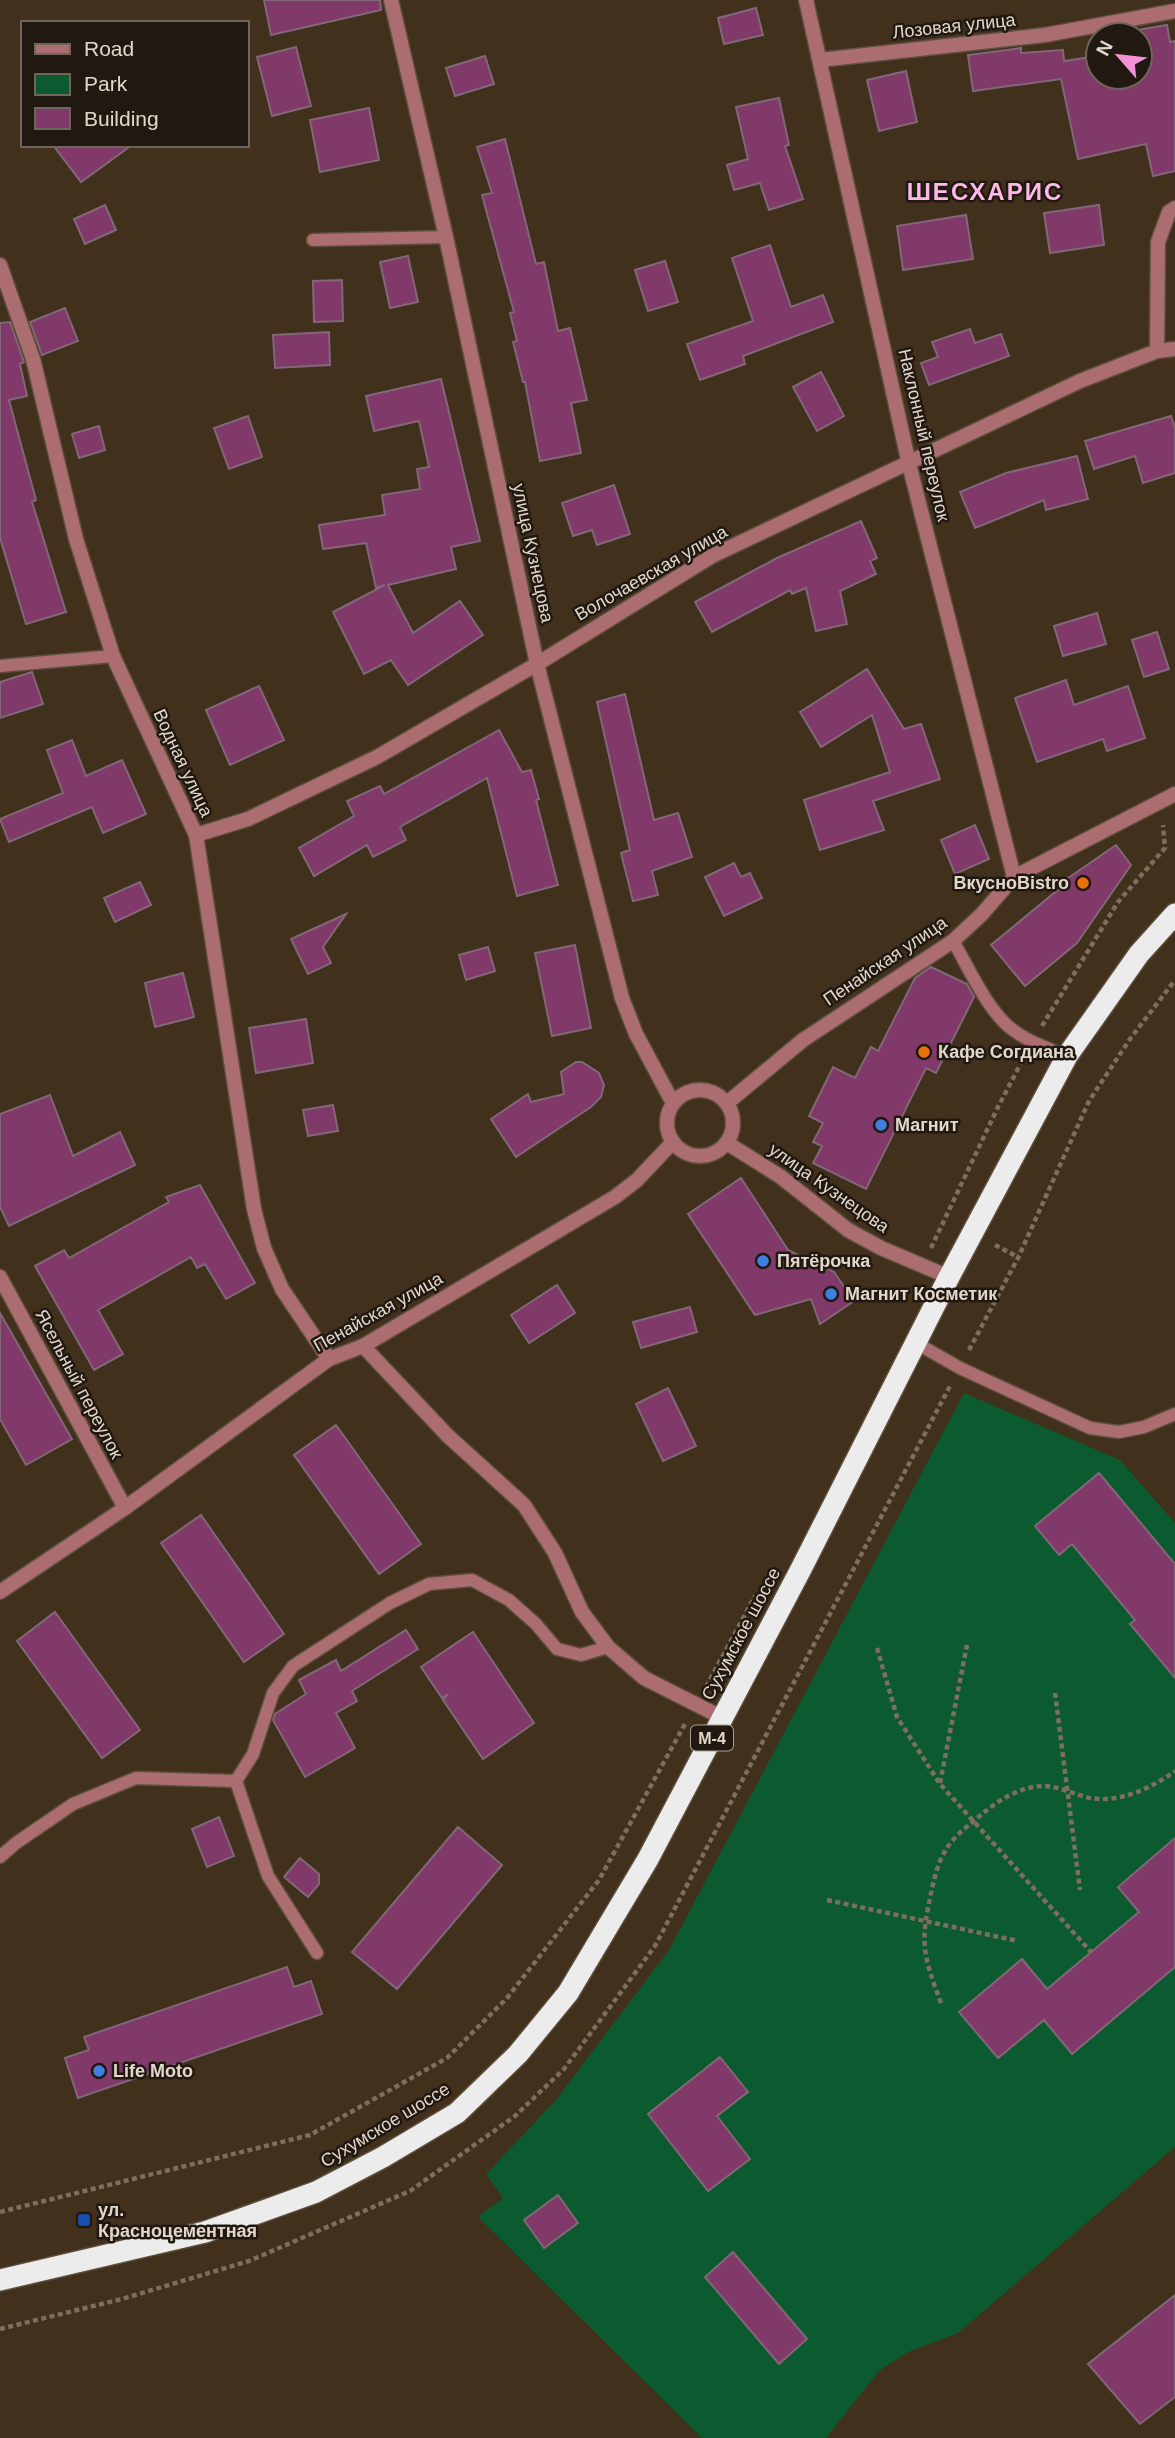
<svg xmlns="http://www.w3.org/2000/svg" width="1175" height="2438" viewBox="0 0 1175 2438" font-family="Arial,sans-serif">
  <style>
    .green { fill: #0c5a2f }
    .building { fill: #81396a; stroke: #816777; stroke-width: 2 }
    .lines { fill: none; stroke-linecap: round; stroke-linejoin: round }
    .lane-casing { stroke: #5d4e3c; stroke-width: 15 }
    .street-casing { stroke: #5d4e3c; stroke-width: 17 }
    .highway-casing { stroke: #5d4e3c; stroke-width: 24 }
    .path { stroke: #7d6f5e; stroke-width: 4.5; stroke-dasharray: 5 3.5; stroke-linecap: butt }
    .lane { stroke: #ab6d70; stroke-width: 12 }
    .street { stroke: #ab6d70; stroke-width: 14 }
    .highway { stroke: #ececec; stroke-width: 21 }
    .food-dot { fill: #e8710a; stroke: #211911; stroke-width: 2.5 }
    .shop-dot { fill: #3f7fe0; stroke: #211911; stroke-width: 2.5 }
    .transit-dot { fill: #1a4fb4; stroke: #211911; stroke-width: 2.5 }
    .labels { text-anchor: middle; stroke-width: 5; stroke-linejoin: round; paint-order: stroke }
    .shield { fill: #211911; stroke: #a89e93; stroke-width: 2 }
    .shield-label { font-size: 16px; font-weight: bold; fill: #e2d7cb }
    .street-label { font-size: 18px; fill: #e2d7cb; stroke: #211911 }
    .poi-label { font-size: 18px; font-weight: bold; fill: #e2d7cb; stroke: #211911; text-anchor: start }
    .district-label { font-size: 24px; font-weight: bold; letter-spacing: 2px; fill: #feb9e8; stroke: #211911 }
  </style>
  <rect width="100%" height="100%" fill="#40301c"/>
  <!-- green -->
  <path class="green" d="M964,1393L1120,1460L1175,1523V2147L958,2333L908,2352L879,2371L826,2438H702L478,2217L503,2198L486,2174L555,2101L669,1950Z"/>
  <!-- building -->
  <path class="building" d="M264,0H380L381,10L271,35Z
    M756,8L763,35L724,44L718,18Z
    M1167,25L1170,42L1175,41V171L1153,176L1146,144L1078,159L1061,79L973,91L968,55L1021,48V53L1063,50L1064,61L1098,56V77H1140V35H1133L1132,31Z
    M296,47L311,106L272,116L257,57Z
    M485,56L494,84L455,96L446,68Z
    M906,71L917,122L879,131L867,80Z
    M779,98L789,145L785,146L803,199L769,210L760,183L734,190L727,165L748,159L736,107Z
    M369,108L379,160L320,172L310,120Z
    M505,139L536,264L544,262L558,331L570,328L587,400L571,403L581,453L540,461L525,382H523L513,342L517,341L510,313L514,312L482,195L492,193L477,147Z
    M53,145H132L81,182Z
    M105,205L116,230L85,244L74,219Z
    M1099,205L1104,245L1050,253L1044,213Z
    M966,215L973,259L903,270L897,226Z
    M770,245L791,307L823,295L833,322L743,356L745,364L700,380L687,344L753,321L732,258Z
    M408,256L418,302L390,308L380,262Z
    M665,261L678,302L648,311L635,270Z
    M342,280L343,321L314,322L313,281Z
    M65,308L78,341L42,355L30,322Z
    M10,322L24,362L20,364L27,396L9,400L36,500L32,502L66,612L26,624L0,538V323Z
    M970,329L975,343L1001,334L1009,356L929,385L921,363L938,357L932,342Z
    M329,332L330,365L275,368L273,335Z
    M821,372L844,416L817,431L793,387Z
    M441,379L480,541L451,547L456,569L388,585L413,633L460,601L483,635L408,685L391,660L364,674L333,612L385,585L376,588L366,543L323,549L319,525L385,515L382,495L420,489L417,469L429,467L419,421L374,431L366,396Z
    M248,416L262,457L229,469L214,428Z
    M1171,416L1175,428V473L1143,483L1135,456L1094,469L1085,441Z
    M99,426L105,450L79,458L72,434Z
    M1077,456L1088,499L1046,510L1044,500L975,528L960,492L1006,473Z
    M614,485L630,534L597,545L592,530L573,536L562,503Z
    M861,521L877,558L870,561L876,574L840,591L847,624L816,631L806,588L792,594L790,590L712,632L695,602L777,558Z
    M1097,613L1106,644L1063,656L1054,626Z
    M1157,632L1169,669L1144,677L1132,640Z
    M867,669L904,729L921,724L940,779L873,801L884,830L820,850L804,800L890,772L872,715L821,747L800,712Z
    M32,672L43,704L0,718V682Z
    M1066,680L1074,705L1128,686L1145,738L1107,751L1103,739L1037,762L1015,698Z
    M259,686L284,740L230,765L206,710Z
    M625,694L654,820L678,813L692,857L652,871L658,895L633,901L621,853L630,850L597,702Z
    M499,730L522,772L531,770L539,799L536,800L558,885L517,896L487,778L400,827L406,840L373,857L367,845L314,876L299,848L354,816L347,801L380,786L384,794Z
    M72,740L86,776L122,760L146,814L103,833L92,807L9,842L0,819L63,793L47,750Z
    M975,825L989,859L955,874L941,840Z
    M1116,845L1131,865L1077,943L1025,986L991,945L1060,888L1058,885Z
    M734,863L741,877L750,873L762,898L724,916L705,877Z
    M140,882L151,905L115,922L104,898Z
    M346,914L323,947L331,963L308,974L291,939Z
    M575,945L591,1028L552,1036L535,953Z
    M488,947L495,971L466,980L459,955Z
    M931,967L967,984L974,997L936,1073L926,1068L866,1189L813,1163L822,1146L813,1142L823,1123L809,1116L833,1067L855,1078L871,1047L878,1051L915,978Z
    M183,973L194,1017L155,1027L145,983Z
    M306,1019L313,1063L256,1073L249,1028Z
    M576,1062H582L599,1073L604,1085L601,1097L591,1107L516,1157L491,1119L528,1094L531,1102L564,1094L561,1072Z
    M50,1095L73,1156L120,1132L135,1165L9,1226L0,1207V1114Z
    M333,1105L338,1131L308,1136L303,1110Z
    M741,1178L788,1250L834,1272L854,1301L820,1324L811,1299L755,1315L688,1214Z
    M200,1185L255,1283L226,1299L205,1264L197,1268L191,1257L98,1310L123,1354L94,1370L35,1266L64,1250L69,1258L169,1202L166,1197Z
    M557,1285L575,1313L529,1343L511,1315Z
    M690,1307L697,1332L641,1348L633,1322Z
    M0,1313L72,1439L26,1465L0,1419Z
    M668,1388L696,1446L663,1461L636,1404Z
    M336,1425L421,1544L379,1574L294,1455Z
    M1099,1473L1175,1564V1678L1130,1624L1135,1620L1072,1544L1059,1555L1035,1526Z
    M201,1515L284,1634L244,1662L161,1543Z
    M55,1612L140,1730L102,1758L17,1641Z
    M406,1630L418,1649L352,1691L357,1701L336,1713L355,1748L305,1777L273,1720L275,1714L306,1694L299,1680L336,1660L341,1671Z
    M473,1632L534,1723L483,1759L443,1700L448,1694L442,1698L421,1667Z
    M219,1817L234,1856L207,1867L192,1829Z
    M458,1827L502,1865L397,1989L352,1952Z
    M1175,1838V1967L1072,2054L1044,2020L998,2058L959,2012L1022,1959L1047,1989L1139,1912L1118,1887Z
    M300,1858L319,1874V1884L308,1897L284,1877Z
    M287,1967L294,1987L311,1981L322,2014L78,2098L65,2058L89,2050L84,2037Z
    M720,2057L748,2092L717,2116L750,2159L708,2191L648,2114Z
    M558,2195L578,2223L544,2248L524,2220Z
    M733,2252L807,2339L779,2364L705,2277Z
    M1175,2295V2397L1140,2424L1088,2364Z"/>
  <g class="lines">
    <!-- lane casing -->
    <g class="lane-casing">
      <path id="lane" d="M313,240L446,237
        M0,666L113,656
        M953,941C969,968 988,1012 1013,1030C1029,1042 1049,1049 1067,1056
        M916,1343L960,1368L1090,1428L1119,1432L1144,1427L1175,1414
        M236,1781L268,1876L317,1953
        M0,1857L16,1843L73,1804L136,1778L236,1781L253,1754L273,1693L293,1666L390,1603L429,1584L472,1580L509,1600L536,1624L557,1649L581,1655L608,1647"/>
    </g>
    <!-- street casing -->
    <g class="street-casing">
      <path id="street" d="M391,0L446,237L537,664L622,998L636,1034L673,1103
        M806,0L909,464L1014,877
        M820,60L1045,35L1175,11
        M0,265L33,359L76,539L113,656L196,835L254,1209L264,1248L282,1289L329,1359
        M1157,351L1158,242L1169,212L1175,208
        M196,835L248,819L377,757L537,664L712,556L1080,381L1157,351L1175,349
        M667 1123a33 33 0 1 1 66 0a33 33 0 1 1-66 0Z
        M727,1103L803,1040L953,941L982,914L1014,877L1175,794
        M727,1143L781,1177L848,1230L881,1248L949,1277
        M0,1277L125,1508
        M363,1346L447,1435L524,1505L555,1553L582,1612L608,1647L644,1678L723,1718
        M0,1592L125,1508L329,1359L363,1346L615,1197L637,1180L673,1142"/>
    </g>
    <!-- highway casing -->
    <g class="highway-casing">
      <path id="highway" d="M0,2280L205,2232L316,2192L383,2157L457,2113L518,2054L568,1993L648,1859L801,1569L949,1277L1067,1056L1139,954L1175,914"/>
    </g>
    <!-- path -->
    <path class="path" d="M1042,1026L1118,902L1165,848L1163,825
      M995,1245L1018,1257
      M931,1248L998,1107L1022,1061
      M969,1350L1018,1258L1089,1101L1130,1039L1175,980
      M877,1648L897,1717L940,1784L1091,1952
      M706,1687L755,1596
      M1055,1693L1080,1890
      M940,1783L967,1645
      M827,1900L1018,1941
      M941,2003C922,1953 920,1941 932,1889C935,1875 939,1860 947,1848C955,1835 969,1825 981,1815C997,1801 1021,1786 1043,1786C1059,1786 1075,1795 1090,1798C1120,1803 1152,1788 1175,1771
      M0,2212L310,2135L447,2058L507,1998L599,1880L686,1722
      M0,2329L122,2299L249,2261L410,2191L515,2116L564,2069L655,1946L950,1386"/>
    <!-- lane -->
    <use href="#lane" class="lane"/>
    <!-- street -->
    <use href="#street" class="street"/>
    <!-- highway -->
    <use href="#highway" class="highway"/>
  </g>
  <!-- markers -->
  <g class="food-dot">
    <circle cx="1083" cy="883" r="7"/>
    <circle cx="924" cy="1052" r="7"/>
  </g>
  <g class="shop-dot">
    <circle cx="881" cy="1125" r="7"/>
    <circle cx="763" cy="1261" r="7"/>
    <circle cx="831" cy="1294" r="7"/>
    <circle cx="99" cy="2071" r="7"/>
  </g>
  <rect class="transit-dot" x="77" y="2213" width="14" height="14" rx="3.5"/>
  <g class="labels">
    <!-- shield labels -->
    <rect class="shield" x="691" y="1725.5" width="42" height="25" rx="5"/>
    <g class="shield-label">
      <text x="712" y="1744">М-4</text>
    </g>
    <!-- street labels -->
    <g class="street-label">
      <text transform="translate(954 26) rotate(-6)" y="6">Лозовая улица</text>
      <text transform="translate(924 435) rotate(77)" y="6">Наклонный переулок</text>
      <text transform="translate(533 553) rotate(78)" y="6">улица Кузнецова</text>
      <text transform="translate(651 573) rotate(-30)" y="6">Волочаевская улица</text>
      <text transform="translate(183 763) rotate(65)" y="6">Водная улица</text>
      <text transform="translate(885 961) rotate(-34)" y="6">Пенайская улица</text>
      <text transform="translate(829 1188) rotate(35)" y="6">улица Кузнецова</text>
      <text transform="translate(378 1312) rotate(-29)" y="6">Пенайская улица</text>
      <text transform="translate(79 1384) rotate(62)" y="6">Ясельный переулок</text>
      <text transform="translate(741 1634) rotate(-62)" y="6">Сухумское шоссе</text>
      <text transform="translate(385 2125) rotate(-31)" y="6">Сухумское шоссе</text>
    </g>
    <!-- poi labels -->
    <g class="poi-label">
      <text x="1069" y="889" text-anchor="end">ВкусноBistro</text>
      <text x="938" y="1058">Кафе Согдиана</text>
      <text x="895" y="1131">Магнит</text>
      <text x="777" y="1267">Пятёрочка</text>
      <text x="845" y="1300">Магнит Косметик</text>
      <text x="113" y="2077">Life Moto</text>
      <text x="98" y="2216">ул.<tspan x="98" dy="21">Красноцементная</tspan></text>
    </g>
    <!-- district labels -->
    <g class="district-label">
      <text x="985" y="200">ШЕСХАРИС</text>
    </g>
  </g>
  <!-- legend -->
  <rect x="21" y="21" width="228" height="126" fill="#211911" stroke="#6e655b" stroke-width="2"/>
  <rect x="35" y="44" width="35" height="10" fill="#ab6d70" stroke="#6e655b" stroke-width="2"/>
  <text x="84" y="56" font-size="21" fill="#e2d7cb">Road</text>
  <rect x="35" y="74" width="35" height="21" fill="#0c5a2f" stroke="#6e655b" stroke-width="2"/>
  <text x="84" y="91" font-size="21" fill="#e2d7cb">Park</text>
  <rect x="35" y="108" width="35" height="21" fill="#81396a" stroke="#6e655b" stroke-width="2"/>
  <text x="84" y="126" font-size="21" fill="#e2d7cb">Building</text>
  <!-- north arrow -->
  <g transform="translate(1119 56) rotate(298)"><circle r="33" fill="#211911" stroke="#6e655b" stroke-width="2"/>
  <path d="M0-5L12 26L0 18L-12 26Z" fill="#f391d6"/>
  <text y="-10" font-size="19" font-weight="bold" text-anchor="middle" fill="#e2d7cb">N</text>
  </g>
</svg>
